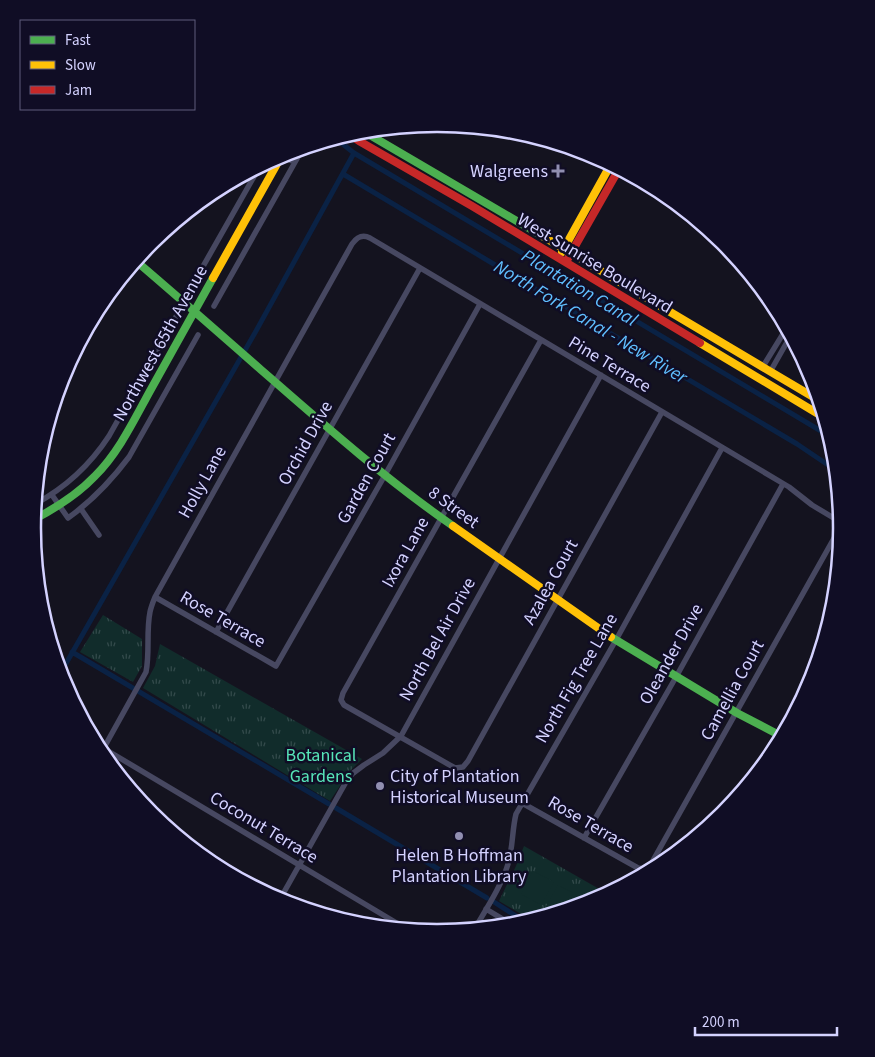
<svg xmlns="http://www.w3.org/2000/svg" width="875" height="1057" viewBox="0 0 875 1057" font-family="'Source Sans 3',sans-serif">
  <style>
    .grass { fill: url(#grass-tufts) }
    .pitch { fill: #112c2b }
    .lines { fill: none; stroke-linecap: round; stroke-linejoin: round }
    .canal { stroke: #0a2245; stroke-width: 5 }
    .street { stroke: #474861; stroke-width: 5.5 }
    .fast { stroke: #4caf50; stroke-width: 8 }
    .slow { stroke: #ffc107; stroke-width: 8 }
    .jam { stroke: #c62828; stroke-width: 8 }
    .poi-dot { fill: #918fb1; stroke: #100d25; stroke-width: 2 }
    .labels { text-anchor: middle; stroke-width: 5; stroke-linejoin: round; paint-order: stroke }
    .poi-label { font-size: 18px; fill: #d4d2ff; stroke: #100d25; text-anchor: end }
    .street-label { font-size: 18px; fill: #d4d2ff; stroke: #100d25 }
    .park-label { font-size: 18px; fill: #57e5b9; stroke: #100d25 }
    .water-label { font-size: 19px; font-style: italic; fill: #60bfff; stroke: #100d25 }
    .rim { fill: none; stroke: #d4d2ff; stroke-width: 2.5 }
  </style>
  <defs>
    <pattern id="grass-tufts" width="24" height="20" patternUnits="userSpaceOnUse" patternTransform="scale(1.25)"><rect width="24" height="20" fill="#112c2b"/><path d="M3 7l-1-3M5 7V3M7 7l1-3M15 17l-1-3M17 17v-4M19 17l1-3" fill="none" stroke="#334a4b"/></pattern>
  </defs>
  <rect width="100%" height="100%" fill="#14131f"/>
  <!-- grass -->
  <path class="grass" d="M103,615L142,639V666L133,682L80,652Z
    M160,644L362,759L349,772L330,801L143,688L155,666Z
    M524,846L608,894L592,903L533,921L499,901L516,866Z"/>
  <!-- pitch -->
  <path class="pitch" d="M533,871L554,882L541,905L521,894Z
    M558,885L592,903L556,914L545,908Z"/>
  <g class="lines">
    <!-- canal -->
    <path class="canal" d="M335,138L354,153L831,437
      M343,174L502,269L797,444L837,471
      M72,652L329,804
      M60,674L256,331L354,153
      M336,808L487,898
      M494,902L527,923"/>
    <!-- street -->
    <path class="street" d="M281,155L294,162
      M193,284L260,166
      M214,306L303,148
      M541,340L343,693L341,700L344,705L455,768L463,767L468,761L662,412
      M762,368L786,329L787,328
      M770,372L791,335
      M61,383L113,289
      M52,495L68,518C92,501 111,481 129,457L198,335
      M35,504C65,488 90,465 109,436L178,313
      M81,509L99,535
      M155,597L276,666L385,475L480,304
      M216,632L420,268
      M103,748L410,931
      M101,753L146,672C150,652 146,632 150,612C151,607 153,602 155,597L352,244C357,237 362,234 370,238L789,487L812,505L842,523
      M522,803L638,868L646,869L651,864L842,524
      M584,838L676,677L783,484
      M279,901L346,782L352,774L364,765L383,753L401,736L601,375
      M486,909L514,926
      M474,930C486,909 501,887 508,864C513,848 512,830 516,814L616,640L722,448"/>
    <!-- fast -->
    <path class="fast" d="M363,131L544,237
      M136,261C177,296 218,332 259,368C322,423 384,478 453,526
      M33,520C56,508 77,495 95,476C119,452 134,420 150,391C171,353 192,315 213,278
      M611,637L737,713L783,737"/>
    <!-- slow -->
    <path class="slow" d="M544,237L820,401
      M562,252L611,164
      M213,278L282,155
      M700,343L825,418
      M453,526L611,637"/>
    <!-- jam -->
    <path class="jam" d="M349,134L359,141L472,206L700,343
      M566,262L619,169"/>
  </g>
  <!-- markers -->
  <g class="poi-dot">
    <path d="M555.5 163.5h5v5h5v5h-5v5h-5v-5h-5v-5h5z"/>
    <circle cx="380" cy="786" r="5"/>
    <circle cx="459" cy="836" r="5"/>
  </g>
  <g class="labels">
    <!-- poi labels -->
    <g class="poi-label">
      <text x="548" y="177">Walgreens</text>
      <text x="390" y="782" text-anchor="start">City of Plantation<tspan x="390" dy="21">Historical Museum</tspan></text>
      <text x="459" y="861" text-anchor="middle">Helen B Hoffman<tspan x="459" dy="21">Plantation Library</tspan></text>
    </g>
    <!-- street labels -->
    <g class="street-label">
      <text transform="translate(595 263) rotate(31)" y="6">West Sunrise Boulevard</text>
      <text transform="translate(160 343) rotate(-61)" y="6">Northwest 65th Avenue</text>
      <text transform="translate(610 364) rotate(31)" y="6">Pine Terrace</text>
      <text transform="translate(305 443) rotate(-61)" y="6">Orchid Drive</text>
      <text transform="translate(366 478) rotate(-61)" y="6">Garden Court</text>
      <text transform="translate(202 482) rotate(-61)" y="6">Holly Lane</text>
      <text transform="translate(454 507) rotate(36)" y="6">8 Street</text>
      <text transform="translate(405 552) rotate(-61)" y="6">Ixora Lane</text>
      <text transform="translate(550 582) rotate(-61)" y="6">Azalea Court</text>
      <text transform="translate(223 619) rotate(30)" y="6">Rose Terrace</text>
      <text transform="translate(437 639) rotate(-61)" y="6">North Bel Air Drive</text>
      <text transform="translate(671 654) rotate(-61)" y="6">Oleander Drive</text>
      <text transform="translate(576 678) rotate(-60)" y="6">North Fig Tree Lane</text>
      <text transform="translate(732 690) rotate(-61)" y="6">Camellia Court</text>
      <text transform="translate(591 824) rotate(30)" y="6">Rose Terrace</text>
      <text transform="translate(264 827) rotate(31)" y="6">Coconut Terrace</text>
    </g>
    <!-- park labels -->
    <g class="park-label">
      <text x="321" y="761">Botanical<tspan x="321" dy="21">Gardens</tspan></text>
    </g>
    <!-- water labels -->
    <g class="water-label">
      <text transform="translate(580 287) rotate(31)" y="7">Plantation Canal</text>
      <text transform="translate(591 321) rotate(31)" y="7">North Fork Canal - New River</text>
    </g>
  </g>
  <!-- crop -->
  <path d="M0 0H875V1057H0ZM41 528a396 396 0 1 1 792 0a396 396 0 1 1-792 0Z" fill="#100d25" fill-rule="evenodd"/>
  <path class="rim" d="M41 528a396 396 0 1 1 792 0a396 396 0 1 1-792 0Z"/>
  <!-- legend -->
  <rect x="20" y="20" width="175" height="90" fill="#100d25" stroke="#5e5c7c"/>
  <rect x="30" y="36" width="25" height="8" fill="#4caf50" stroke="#5e5c7c"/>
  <text x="65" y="45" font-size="15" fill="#d4d2ff">Fast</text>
  <rect x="30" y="61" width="25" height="8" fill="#ffc107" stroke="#5e5c7c"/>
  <text x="65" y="70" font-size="15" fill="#d4d2ff">Slow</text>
  <rect x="30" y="86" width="25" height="8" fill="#c62828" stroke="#5e5c7c"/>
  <text x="65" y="95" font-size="15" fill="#d4d2ff">Jam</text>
  <!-- scale -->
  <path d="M695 1027v8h142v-8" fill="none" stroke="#d4d2ff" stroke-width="2.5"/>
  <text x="702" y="1027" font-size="15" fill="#d4d2ff" stroke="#100d25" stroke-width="4" paint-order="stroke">200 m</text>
</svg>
